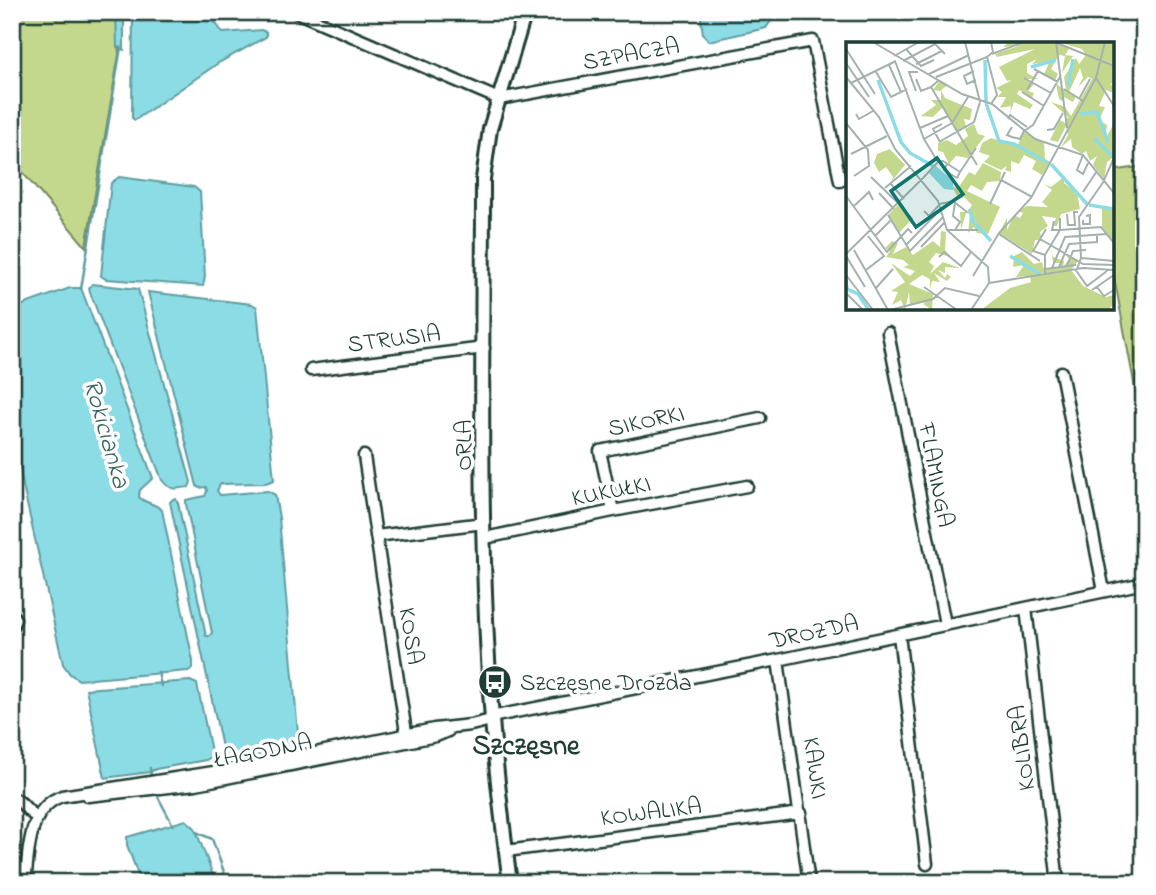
<svg xmlns="http://www.w3.org/2000/svg" width="1156" height="895" viewBox="0 0 1156 895" font-family="'Indie Flower',sans-serif">
  <style>
    .green { fill: #c4d88d; stroke: #728a60; stroke-width: 2 }
    .water { fill: #8cdce6; stroke: #609c9f; stroke-width: 2 }
    .lines { fill: none; stroke-linecap: round; stroke-linejoin: round }
    .stream { stroke: #609c9f; stroke-width: 2.5 }
    .minor-casing { stroke: #1f3d34; stroke-width: 15 }
    .tertiary-casing { stroke: #1f3d34; stroke-width: 18 }
    .minor { stroke: #fff; stroke-width: 10 }
    .tertiary { stroke: #fff; stroke-width: 12 }
    .labels { text-anchor: middle; stroke-width: 7; stroke-linejoin: round; paint-order: stroke }
    .street-label { font-size: 24px; fill: #1f3d34; stroke: #fff }
    .poi-label { font-size: 24px; fill: #1f3d34; stroke: #fff; text-anchor: start }
    .water-label { font-size: 26px; font-style: italic; fill: #3a6560; stroke: #fff }
    .quarter-label { font-size: 28px; font-weight: bold; fill: #1f3d34; stroke: #fff }
    .inset-river { fill: none; stroke: #8cdce6; stroke-width: 3.5 }
    .inset-road { fill: none; stroke: #a5b1ae; stroke-width: 2 }
    .view { fill: #0f766e; fill-opacity: 0.15; stroke: #0f766e; stroke-width: 3.5 }
    .inset-edge { fill: none; stroke: #1f3d34; stroke-width: 3.5 }
  </style>
  <rect width="100%" height="100%" fill="#fff"/>
  <filter id="ink" filterUnits="userSpaceOnUse"><feTurbulence type="fractalNoise" baseFrequency=".0143" numOctaves="2"/><feDisplacementMap in="SourceGraphic" scale="14" xChannelSelector="R" yChannelSelector="G"/><feConvolveMatrix kernelMatrix="1 2 1 2 8 2 1 2 1" color-interpolation-filters="sRGB"/></filter>
  <g filter="url(#ink)">
    <!-- green -->
    <path class="green" d="M12,12H116L119,54L86,247L23,173L12,166Z
      M1144,166V436L1112,266V171Z"/>
    <!-- water -->
    <path class="water" d="M116,12H124V50L117,47Z
      M133,12H212V18L223,33L261,30L266,32V37L220,62L135,120L132,118Z
      M700,12H775L776,14L766,28L709,41L703,34Z
      M119,177L194,187L200,192L205,277L203,286L106,279L101,276L111,183Z
      M92,284L138,289L191,482L189,487C177,489 170,491 162,480L91,295L89,288Z
      M70,288H81L153,478L140,490L139,497C146,504 155,503 162,510L193,661V668L188,671L79,680L70,674L63,664L23,486L12,421V312L17,307Z
      M148,292L252,304L257,307L274,480L266,483L220,484L217,491L220,495L268,491L275,495L279,518L299,744L295,748L230,761L224,757L170,502L173,499H176L178,503L206,636H209L212,633L186,504V500L205,496L207,491L206,487L199,488L197,486Z
      M190,681L197,684L212,756L206,760L156,769L150,772L105,778L86,689Z
      M186,820L195,828L216,883H141L127,845V837Z"/>
    <g class="lines">
      <!-- stream -->
      <path class="stream" d="M325,17L331,12
        M81,289L121,47
        M158,672L161,686
        M150,768L151,776
        M158,797L173,825
        M196,832L212,839L228,883"/>
      <!-- minor casing -->
      <g class="minor-casing">
        <path id="minor" d="M296,12L499,99L813,41L840,181
          M888,333L945,624
          M311,370L484,348
          M1061,372L1104,591
          M364,456L407,739
          M613,511L600,451L760,418
          M376,536L484,523
          M485,538L613,511L747,486
          M1026,608L1058,883
          M12,614L15,619L12,628
          M899,635L927,864
          M778,660L809,883
          M88,796L196,784L436,736L448,731
          M12,798C24,801 26,812 37,817
          M506,851L801,813
          M25,883C29,853 27,808 62,796L245,767L434,729L471,725L487,721L496,716L778,660L1144,583"/>
      </g>
      <!-- tertiary casing -->
      <g class="tertiary-casing">
        <path id="tertiary" d="M510,883C503,828 496,774 492,719C478,540 483,359 483,179L490,129L525,12"/>
      </g>
      <!-- minor -->
      <use href="#minor" class="minor"/>
      <!-- tertiary -->
      <use href="#tertiary" class="tertiary"/>
    </g>
  </g>
  <!-- icons -->
  <defs>
    <g id="bus-disc" transform="scale(1.75)"><circle r="9.5" fill="#1f3d34" stroke="#fff"/><path d="M-5-6H5V4H4V6H2V4H-2V6H-4V4H-5ZM-3.5-4V0h7V-4ZM-3.5 1.2v1.5H-2V1.2ZM2 1.2v1.5H3.5V1.2Z" fill="#fff"/></g>
  </defs>
  <g fill-rule="evenodd">
    <use href="#bus-disc" x="495" y="682"/>
  </g>
  <g class="labels">
    <!-- street labels -->
    <g class="street-label">
      <text transform="translate(631 53) rotate(-10)" y="8">SZPACZA</text>
      <text transform="translate(394 338) rotate(-7)" y="8">STRUSIA</text>
      <text transform="translate(646 420) rotate(-12)" y="8">SIKORKI</text>
      <text transform="translate(463 445) rotate(-90)" y="8">ORLA</text>
      <text transform="translate(937 475) rotate(79)" y="8">FLAMINGA</text>
      <text transform="translate(611 490) rotate(-11)" y="8">KUKUŁKI</text>
      <text transform="translate(814 631) rotate(-12)" y="8">DROZDA</text>
      <text transform="translate(412 636) rotate(81)" y="8">KOSA</text>
      <text transform="translate(1021 748) rotate(-97)" y="8">KOLIBRA</text>
      <text transform="translate(263 750) rotate(-11)" y="8">ŁAGODNA</text>
      <text transform="translate(816 768) rotate(82)" y="8">KAWKI</text>
      <text transform="translate(651 811) rotate(-7)" y="8">KOWALIKA</text>
    </g>
    <!-- poi labels -->
    <g class="poi-label">
      <text x="520" y="690">Szczęsne Drozda</text>
    </g>
    <!-- water labels -->
    <g class="water-label">
      <text transform="translate(108 433) rotate(74)" y="9">Rokicianka</text>
    </g>
    <!-- quarter labels -->
    <g class="quarter-label">
      <text x="526" y="754">Szczęsne</text>
    </g>
  </g>
  <!-- overview -->
  <g transform="translate(846 42)">
    <rect width="268" height="268" fill="#fff"/>
    <path d="M163,0H208L223,7L219,13L227,14L216,31L219,14L213,13L205,27L212,32L209,38L198,32L204,19L186,22L191,17L181,22V31L192,37H180L188,42L182,49L188,51L186,56L173,48L171,52L187,63L184,67L168,60L164,72L165,64L154,66L160,55H151L156,50L150,46L166,38L161,39L153,25L189,7L151,15L149,12L172,4L157,5ZM212,0H268V40L263,43L268,42V51L260,48L253,64L259,65L253,78L261,83L259,98L268,81V115L261,120L258,137L247,123L251,114L244,119L240,109L236,112L226,105L225,97L215,105L222,93L220,84L212,100L204,98L214,78L219,81L222,75L205,60L219,65L225,74L246,37L242,35L232,45L237,36L234,26L223,50L230,54L227,60L218,55V60L213,57L210,42L220,48L218,35L230,16L233,22L240,13L236,7ZM94,38L102,43L95,48L99,56L126,67L124,78L118,77L120,84L111,90L97,65L87,75L75,74L90,63L85,58H95V49L87,48ZM128,82L132,92L139,94L122,116L110,114L103,122L97,110L92,109V101L101,98L110,103L122,94L119,87ZM178,90L198,100L199,117L204,120L196,133L186,127L190,119L178,113L173,122L165,119V130L159,128L161,124L155,128L138,120L144,114L133,110L136,101L145,96L171,104ZM44,107L59,123L45,140L47,135L40,125L33,130L28,121L31,112ZM137,121L155,130L154,139L141,140L136,149L125,143L121,149L154,165L142,192L131,191L128,185L122,191L124,172L120,171L115,188L114,170H121L126,163L118,155L113,157L106,145L112,146L123,130L129,133ZM219,134L218,141L231,151L234,167L215,172L211,184H207L210,176L196,174L202,184L194,190L196,198H189L186,212L153,191L161,176V188L168,173L174,176L177,171L172,169L181,164L202,165L196,160L206,148L198,142L205,145ZM53,162L67,176L53,191L42,173ZM261,164L268,167V200L256,185V167ZM95,189L100,190L99,208L105,215L90,211L83,220L88,224L84,232L97,220L114,226L99,225V231L92,228L99,236L101,232L105,235L101,239L88,231L94,240L86,239L84,247V237L76,233L63,242L87,252L86,268L77,262L80,260L64,263L63,250L59,268L55,258L46,263L52,250L45,249L59,240L45,221L64,234L69,229L57,225L63,223L57,218L40,215L44,209L39,206L46,199L52,201L47,212L60,205L67,213L87,199L94,205ZM205,206L207,215L218,219L217,225L223,217L218,211L232,219L225,228L237,244L260,255L268,253V262L262,268H135L164,246L185,240L184,234L170,235L178,223L167,225L168,214L176,210L188,222L196,220L198,227L214,225V221H207Z" fill="#c4d88d"/>
    <path d="M90,124L107,139V148L98,147L83,131Z" fill="#8cdce6"/>
    <path class="inset-river" d="M139,18L140,59M185,25L210,18M32,38L55,100L64,111L87,124M222,45L227,17M140,61L153,99L168,102L202,121M234,72L251,70L262,100M248,96L267,115M205,122L241,162M243,163L268,167M124,167L126,178L145,199M164,214L194,232M0,238L1,247L12,252L23,268"/>
    <path class="inset-road" d="M27,0L116,52L146,62L189,97L237,113L268,151M119,0L134,60M210,0L221,86M211,1L268,24M0,7L29,52M60,7L75,24L88,18M146,12L178,0M48,14L73,0M49,19L78,97L92,120L77,136M57,19L89,2L99,12M0,21L23,55M70,22L96,9M43,23L55,50M188,27L212,40M128,29L118,34L121,42L130,38M30,30L45,55L61,47M83,32L123,13M0,35L33,75L49,107L92,159L101,188L142,225L143,241L125,268M90,35L141,15M178,36L205,51M250,36L268,64M70,37L75,49L85,45M93,38L85,45L131,123M5,41L50,19M218,47L237,59M181,48L192,29M70,49L63,30H72M176,50L198,64M233,57L244,37M145,62L151,53L141,15L147,10L145,0M10,72L13,77L27,69M162,77L164,73L181,85M0,81L22,108L23,124L8,134M166,85L161,93L166,95L174,97L178,89M74,86L102,74M201,88L208,87L217,71M178,89L187,83L215,33M78,97L106,81L122,55M93,100L128,80L134,60M94,100L87,87L96,82M5,112L41,94M237,113L231,128L237,132L243,119M92,120L97,119L114,130L111,136M101,122L98,128L111,136M114,130L130,106M25,135L53,162M155,138L186,155M258,138L268,116M44,141L58,157M39,146L65,124M237,150L251,129M33,151L48,167M0,154L41,210L62,187L66,191M144,162L159,130M8,164L23,150L27,158M78,169L83,174L94,162L107,159L121,170M221,172L222,183H229L228,170H232M42,173L64,209L97,175M237,178V182H244V173L240,174M208,179L206,188H214V176M101,188H132M109,188L114,180L107,174L109,161M153,192L194,219M29,194L45,178M194,197L237,222L268,223M60,203L95,167M75,205L98,181M8,208L42,268M0,212L78,135M199,213L187,209L200,187M0,214L19,245M93,215L98,210L115,224L125,210M235,216L268,219M221,224L227,209L240,208M213,225L223,202L251,200V193M206,226L219,195L261,192M199,227L230,223M229,227L241,244L261,229M231,227L235,216L233,175L258,139M20,228L38,214L22,194M199,232V213L214,188L255,185L268,201M0,233L27,268M127,234L153,191L185,156L250,36L259,0M143,241L237,226L268,228M78,245L111,268M251,245L258,254L268,248M30,246L47,227M246,248L268,233M0,251L17,268M44,268L87,257L99,246L133,254"/>
    <path class="view" d="M91,116L117,152L70,185L45,149Z"/>
    <rect width="268" height="268" class="inset-edge"/>
  </g>
  <!-- margin -->
  <rect width="1156" height="895" fill="none" stroke="#fff" stroke-width="42"/>
  <rect x="21" y="21" width="1114" height="853" fill="none" stroke="#1f3d34" stroke-width="2.5" filter="url(#ink)"/>
</svg>
